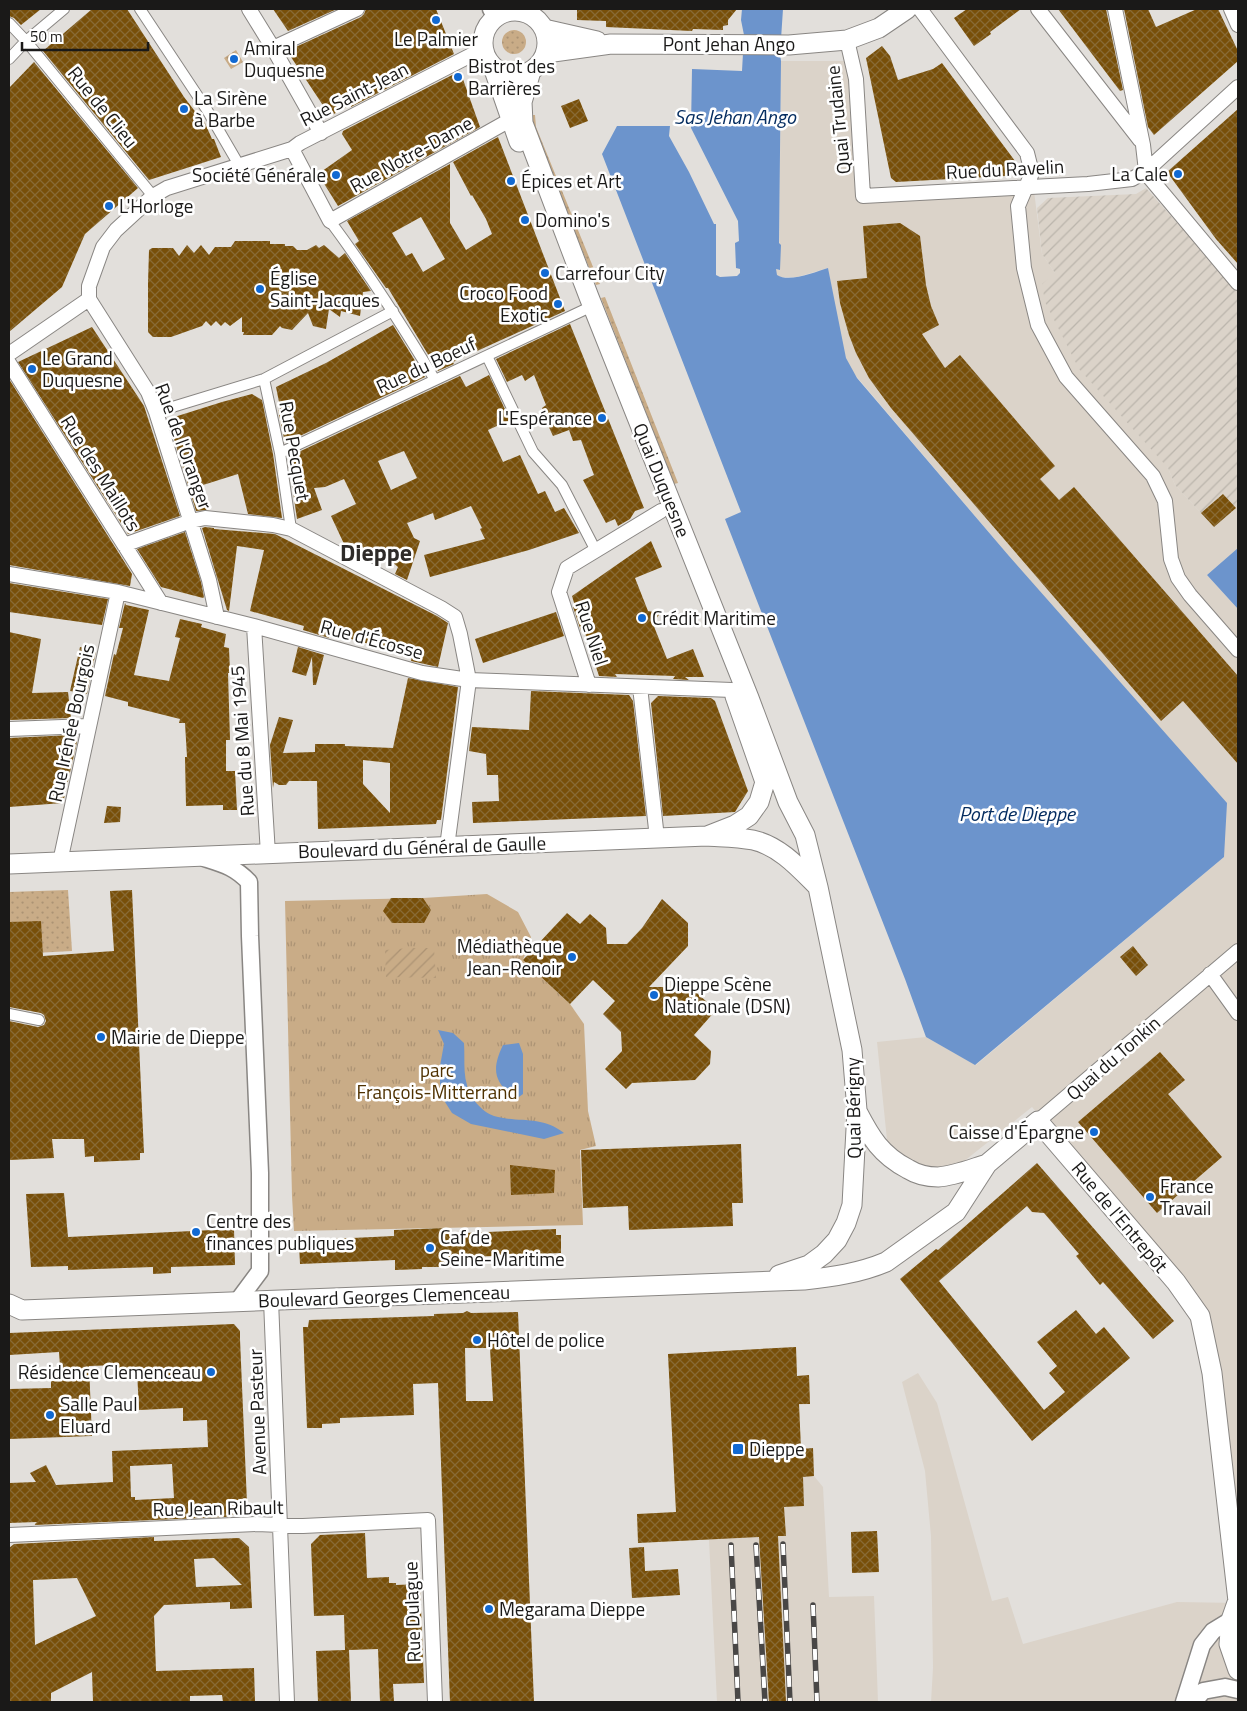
<svg xmlns="http://www.w3.org/2000/svg" width="1247" height="1711" viewBox="0 0 1247 1711" font-family="'Titillium Web',sans-serif">
  <style>
    .built { fill: #dbd3c9 }
    .industrial { fill: url(#industrial-furrows) }
    .grass { fill: url(#grass-dots) }
    .park { fill: url(#park-tufts) }
    .garden { fill: url(#garden-furrows) }
    .water { fill: #6c94cc }
    .building { fill: url(#building-cross-hatch); fill-rule: evenodd }
    .lines { fill: none; stroke-linecap: round; stroke-linejoin: round }
    .pedestrian-casing { stroke: #898683; stroke-width: 12 }
    .minor-casing { stroke: #898683; stroke-width: 16 }
    .tertiary-casing { stroke: #898683; stroke-width: 19 }
    .secondary-casing { stroke: #898683; stroke-width: 21 }
    .pedestrian { stroke: #fff; stroke-width: 10 }
    .minor { stroke: #fff; stroke-width: 14 }
    .tertiary { stroke: #fff; stroke-width: 16 }
    .secondary { stroke: #fff; stroke-width: 19 }
    .rail-casing { stroke: #494746; stroke-width: 5.5 }
    .rail { stroke: #fff; stroke-width: 4; stroke-dasharray: 11; stroke-linecap: butt }
    .poi-dot { fill: #1169d2; stroke: #fff; stroke-width: 2 }
    .labels { text-anchor: middle; stroke-width: 5; stroke-linejoin: round; paint-order: stroke }
    .poi-label { font-size: 19px; fill: #1a1918; stroke: #fff; text-anchor: start }
    .street-label { font-size: 19px; fill: #1a1918; stroke: #fff }
    .park-label { font-size: 19px; fill: #4f3100; stroke: #fff }
    .water-label { font-size: 20px; font-style: italic; fill: #052d60; stroke: #fff }
    .district-label { font-size: 24px; font-weight: bold; fill: #2e2b29; stroke: #fff }
  </style>
  <defs>
    <pattern id="industrial-furrows" width="10" height="10" patternUnits="userSpaceOnUse" patternTransform="scale(1.25)"><rect width="10" height="10" fill="#dbd3c9"/><path d="M-1 1l2-2M0 10L10 0M9 11l2-2" fill="none" stroke="#bbb5ac"/></pattern>
    <pattern id="grass-dots" width="8" height="8" patternUnits="userSpaceOnUse" patternTransform="scale(1.25)"><rect width="8" height="8" fill="#c9ac87"/><path d="M2 2h.1M6 6h.1" fill="none" stroke="#ac9374" stroke-width="1.8" stroke-linecap="round"/></pattern>
    <pattern id="park-tufts" width="24" height="20" patternUnits="userSpaceOnUse" patternTransform="scale(1.25)"><rect width="24" height="20" fill="#c9ac87"/><path d="M3 7l-1-3M5 7V3M7 7l1-3M15 17l-1-3M17 17v-4M19 17l1-3" fill="none" stroke="#ac9374"/></pattern>
    <pattern id="garden-furrows" width="10" height="10" patternUnits="userSpaceOnUse" patternTransform="scale(1.25)"><rect width="10" height="10" fill="#c9ac87"/><path d="M-1 1l2-2M0 10L10 0M9 11l2-2" fill="none" stroke="#ac9374"/></pattern>
    <pattern id="building-cross-hatch" width="8" height="8" patternUnits="userSpaceOnUse" patternTransform="scale(1.25)"><rect width="8" height="8" fill="#784f09"/><path d="M0 0l8 8M0 8l8-8" fill="none" stroke="#886a35"/></pattern>
  </defs>
  <rect width="100%" height="100%" fill="#e2dfdb"/>
  <!-- built -->
  <path class="built" d="M781,61H858L868,198L1034,191L1042,254L1055,273L1168,468L1175,485L1214,527L1238,506V548L1207,575L1238,609V1544L1208,1312L1032,1107L958,1166L920,1171L897,1155L887,1140L877,1042L926,1037L976,1065L1224,857L1009,556L851,370L846,358L839,329L828,268L797,277H780L776,275V269L779,270Z
    M796,1347L797,1376L809,1375L810,1404L799,1405L801,1448H813L814,1476L823,1487L829,1597L874,1596L878,1702H717L709,1540L676,1512L668,1354Z
    M918,1373L937,1403L992,1601L1008,1597L1023,1644L1177,1602L1238,1603V1702H931L933,1668L931,1536L925,1471L902,1382Z"/>
  <!-- industrial -->
  <path class="industrial" d="M1146,188L1238,291V506L1214,527L1175,485L1168,468L1079,369L1045,302L1042,284L1055,273L1042,254L1037,208L1048,198L1136,194Z"/>
  <!-- grass -->
  <path class="grass" d="M502 42a12 12 0 1 1 24 0a12 12 0 1 1-24 0Z
    M236,50L243,62L231,69L224,58Z
    M530,115H535L536,127L600,284L596,285L533,127Z
    M605,297L678,483L674,484L601,298Z
    M68,890L72,951L16,954L9,976V892Z"/>
  <!-- park -->
  <path class="park" d="M487,894L518,912L531,937L523,960L570,1004L584,1024L588,1111L596,1146L580,1150L583,1225L294,1231L292,1196L285,901L423,898Z"/>
  <!-- garden -->
  <path class="garden" d="M409,948H434L436,978L386,977L385,950Z"/>
  <!-- water -->
  <path class="water" d="M742,9H783L780,54L781,61L779,243L781,245L780,270L776,269L777,275C789,283 815,272 828,268L846,358L857,378L1009,556L1227,803L1224,857L975,1065L926,1037L905,979L725,519L741,512L602,154L617,126H670L669,136L689,172L714,224H716V275L720,277L737,276L740,273V269L736,268L735,243L739,241L738,221L691,128L692,69L742,71L744,35L741,20Z
    M1238,548V609L1207,575Z
    M438,1030L453,1033L464,1043C465,1057 463,1072 467,1085C469,1097 482,1112 494,1116C518,1123 542,1115 564,1133L544,1139L471,1124L452,1113L445,1102L440,1088V1066L444,1044Z
    M519,1043L523,1054V1094L516,1099C494,1082 491,1070 503,1045Z"/>
  <!-- building -->
  <path class="building" d="M9,9H41L21,25L14,18L9,16Z
    M92,9H127L184,97L197,114H201L212,139H214L221,157L149,180L43,51Z
    M273,9H337L288,31Z
    M366,9H436L454,54L351,107V105L330,116L287,51L361,17L364,14Z
    M577,9H737L728,20V25L723,26V30L693,29L692,31L606,27V21L577,20Z
    M967,9H1021L990,32L991,34L974,46L954,18Z
    M1058,9H1106L1123,90L1120,91Z
    M1124,9H1148L1156,27L1197,9H1218L1238,51V61L1154,135L1148,127Z
    M882,46L890,56L898,80L933,69L942,63L1018,165L1005,176L896,182L891,178L866,58Z
    M34,62L138,188L85,234L62,287L9,332V88Z
    M460,71L480,127L338,206L318,174L352,150L342,134L343,131Z
    M579,99L588,121L570,128L561,106Z
    M1238,109V264L1216,239L1167,172Z
    M498,137L565,311L453,362L454,364L438,371L388,288H386L355,244L359,241L347,221L450,164V223L466,250L492,234L486,219L472,195L471,196L453,162ZM421,217L445,259L423,272L412,253L406,256L392,233Z
    M900,223L920,236L926,285L931,306L939,325L922,334L945,368L960,355L1055,466L1040,479L1059,500L1074,487L1238,676V764L1183,701L1161,721L891,408L869,378L856,353L849,335L840,303L837,281L867,278L863,226Z
    M235,241H270V244H285V246H293L297,250H307L316,245L319,248L324,245L339,258L345,253L371,291L363,292L360,316L341,311L340,317L329,309L326,329L313,326L308,313L292,330L282,328L280,326L272,335H243L244,332H242V317L230,326L225,322L221,326L216,321L211,326L206,321L202,326L171,337H153L148,332V283L149,250L152,248H173L179,256L187,245L194,253L201,245L209,255L215,247H231Z
    M570,324L644,508L635,511L630,519L618,526L615,519L606,523L583,480L594,475L581,440L573,441L569,430L553,436L546,421L548,420L542,408L546,405L534,375L525,381L522,375L507,382L496,359Z
    M393,325L425,377L285,443L278,410L281,412L276,387L326,363Z
    M92,327L144,406L180,516L128,534L18,362Z
    M489,375L510,420L488,430L503,462L520,455L538,494L545,491L555,512L564,508L579,533L529,550L430,577L424,555L485,539L480,529L482,528L471,506L435,520L433,513L407,523L414,538L420,541L407,580L395,574L398,567L385,556L374,551L367,554L362,546L352,543L345,546L331,516L356,504L344,479L325,487L314,488L322,510L297,519L288,457L460,376L466,387ZM404,451L417,478L391,490L378,461Z
    M9,379L132,574L130,586L9,565Z
    M252,394L262,400L273,454L282,518L248,514L238,474L203,485L209,510L196,511L168,419L222,402Z
    M1223,494L1236,508L1214,527L1201,513Z
    M205,527L214,528V529L275,534L437,616L448,623L438,667L411,661L412,656L330,633L329,638L303,630L304,626L250,611L264,550L237,546L229,611L227,610L202,528Z
    M185,532L201,582L204,597L203,598L161,587L137,549Z
    M651,541L662,567L635,578L648,611L660,613L653,624L667,659L693,649L704,677H685L689,680L673,679L675,676L615,674L617,677L599,676L584,630L581,631L573,607L575,606L572,596Z
    M9,583L108,599L102,625L9,612Z
    M125,603L126,605L149,610L134,675L169,681L180,638L175,637L180,619L202,624L201,627L226,634L224,647L229,648L230,673H228L230,740H226V771H235L237,810H223V805L186,806L185,757H187L185,723H179L180,719L128,706V702L105,696L114,654L116,655L123,628H119Z
    M556,612L564,636L483,663L475,639Z
    M9,632L41,639L32,693L68,692L71,718L9,720Z
    M80,647L96,651L87,694L70,691Z
    M298,647L324,655L316,685H313L312,657L306,676L292,672Z
    M408,678L458,687L441,820H437L436,824L318,829L317,781H289L286,785H279L274,782L273,788L270,745L279,717L293,720L283,753L315,752V744H345V746L393,748ZM363,760L390,763V813L363,784Z
    M531,691L629,695L633,701L646,816L473,823L472,802L499,801L498,775H487L486,754L469,751L472,727L529,730Z
    M658,696L711,698L715,701L748,791L735,812L663,816L651,703Z
    M72,735L77,742L63,803L9,807V738Z
    M107,806L121,807L120,822L104,823Z
    M132,890L144,1153H140V1160L94,1162V1156L85,1157L84,1139H52L54,1158L9,1160V1021L38,1027L44,1025L46,1021L44,1015L41,1013L9,1007V922L41,921L43,956L114,951L110,891Z
    M391,898H423L431,910L424,923H392L383,911Z
    M662,899L688,923V946L649,987H690L716,1010L694,1035L711,1051L710,1064L695,1080L632,1083L626,1089L605,1069L622,1051L621,1032L603,1014L615,1001L593,980L570,1004L523,960L567,913L580,924L590,914L606,928L607,944H627L642,928Z
    M1133,946L1148,965L1136,976L1120,957Z
    M1160,1052L1185,1080L1168,1094L1222,1157L1157,1213L1078,1122Z
    M741,1144L743,1203H732L733,1226L629,1230L628,1206L583,1208L581,1150Z
    M1037,1163L1174,1321L1153,1339L1103,1282L1100,1285L1076,1256L1079,1254L1044,1213L1032,1212L1027,1206L939,1281L1044,1410L1065,1392L1049,1373L1057,1366L1037,1342L1076,1310L1096,1334L1104,1327L1130,1358L1032,1441L900,1279L936,1249L938,1250Z
    M510,1165L555,1170L554,1193L511,1195Z
    M64,1193L68,1237L234,1229L235,1265L171,1267V1273L153,1274V1267L68,1270V1266L31,1267L26,1194Z
    M443,1228V1234L556,1229V1235H561V1253L445,1258V1267H422V1269L395,1270V1260L300,1264L299,1244L331,1242V1239L394,1236V1230Z
    M467,1311L471,1313L518,1312L534,1702H450L438,1383L413,1384L414,1415L340,1418V1423L322,1424V1428H307L303,1327H308L309,1320L434,1316V1314L463,1313ZM465,1348H490L493,1401H466Z
    M234,1324L240,1331V1339L247,1503L245,1509L241,1512L226,1517L34,1525L37,1522L9,1523V1483L36,1482L30,1473L46,1465L56,1485L113,1482L112,1451L208,1447L207,1420L183,1421V1408L139,1410L137,1371L118,1372V1365L89,1366L92,1436L9,1439V1389L51,1388V1381H61L59,1352L9,1355V1333ZM172,1464L174,1498L135,1500V1497H131L130,1466Z
    M796,1347L797,1376L809,1375L810,1404H799L801,1449L813,1448L814,1476L803,1477L804,1506L784,1507L786,1536H778L786,1702H769L759,1537L638,1543L637,1514L676,1512L668,1354Z
    M877,1531L879,1572L852,1573L851,1532Z
    M365,1533L367,1578L389,1577V1583H396V1585L420,1584L424,1683L393,1684L394,1702H380L378,1649L349,1650L351,1702H318L316,1651L345,1650L344,1615L314,1616L311,1544L320,1535Z
    M154,1537V1541L239,1538L249,1547L252,1608L230,1609V1602L164,1605L154,1616L156,1671L254,1668L255,1702H223L222,1695L190,1696V1702H93L92,1672L51,1693V1702H9V1548L14,1544ZM214,1558L242,1585L196,1587L194,1559ZM77,1578L96,1616L35,1645L33,1580Z
    M644,1547L645,1571L678,1569L680,1595L632,1598L629,1548Z"/>
  <g class="lines">
    <!-- pedestrian casing -->
    <g class="pedestrian-casing">
      <path id="pedestrian" d="M140,9L207,110L239,165
        M9,23L26,41L153,196
        M9,59L26,41L64,9
        M330,221C368,272 402,325 435,380
        M487,356L533,452L562,485L596,551
        M264,379L280,453L291,529
        M156,412L264,379L393,311
        M280,453L586,309
        M9,1014L39,1020"/>
    </g>
    <!-- minor casing -->
    <g class="minor-casing">
      <path id="minor" d="M249,9L273,48L321,133
        M920,9L1027,153L1032,173L1018,206L1024,268L1038,325L1066,377L1153,476L1165,501L1171,559L1178,578L1190,595L1238,650
        M1038,9L1140,140
        M1115,9L1143,145L1146,171L1150,178L1238,283
        M1231,9L1238,25
        M847,40L856,79L863,196L1088,184L1132,179L1146,171L1238,87
        M273,48L357,9
        M292,149L330,221L510,120
        M89,299V286L103,247L116,230L153,196L167,188L292,149L300,143L483,49
        M89,299L148,392L156,412L209,580L217,617
        M9,354L89,299
        M9,363L161,603
        M124,545L191,521L205,518L273,525L291,529L441,608L455,617L460,634L469,680L447,847
        M9,574L118,592L254,626L422,673L469,680L732,690
        M254,626L268,854
        M589,685L559,592L567,568L661,511
        M640,687L657,838
        M9,729L89,726
        M60,862L118,592
        M1210,974L1238,1013
        M1038,1121L1238,951
        M271,1300L287,1702
        M9,1535L257,1524L303,1526L428,1520L435,1702"/>
    </g>
    <!-- tertiary casing -->
    <g class="tertiary-casing">
      <path id="tertiary" d="M491,9L496,17
        M204,858C223,864 235,867 249,882L250,936L260,1173V1271L237,1302
        M1184,1702L1202,1645L1213,1631L1231,1620
        M1194,1702L1203,1691L1225,1687L1238,1690"/>
    </g>
    <!-- secondary casing -->
    <g class="secondary-casing">
      <path id="secondary" d="M483 43a32 32 0 1 1 64 0a32 32 0 1 1-64 0Z
        M544,29L597,41
        M546,53L611,44L789,45L847,40L879,28L907,9
        M493,67L519,142
        M531,71L522,102L523,123L589,297L749,698L788,802L805,835L818,887L852,1050L857,1110L852,1205L846,1223L837,1240L824,1254L809,1265L779,1275
        M707,836L735,825L749,816L759,802L765,782L735,696
        M9,864L707,836C722,837 738,837 753,840C780,846 800,869 818,887
        M857,1111C871,1138 881,1155 908,1169C916,1174 927,1177 938,1177C954,1176 971,1169 987,1164
        M9,1304L22,1310L804,1280C832,1277 860,1273 886,1262L956,1212L987,1164L1038,1121L1176,1282L1200,1316L1212,1373L1238,1601
        M1238,1600L1231,1620L1229,1644L1238,1670"/>
    </g>
    <!-- pedestrian -->
    <use href="#pedestrian" class="pedestrian"/>
    <!-- minor -->
    <use href="#minor" class="minor"/>
    <!-- tertiary -->
    <use href="#tertiary" class="tertiary"/>
    <!-- secondary -->
    <use href="#secondary" class="secondary"/>
    <!-- rail casing -->
    <g class="rail-casing">
      <path id="rail" d="M783,1544L790,1702
        M731,1545L738,1702
        M756,1545L765,1702
        M813,1605L817,1702"/>
    </g>
    <!-- rail -->
    <use href="#rail" class="rail"/>
  </g>
  <!-- markers -->
  <g class="poi-dot">
    <circle cx="436" cy="20" r="5"/>
    <circle cx="234" cy="59" r="5"/>
    <circle cx="458" cy="77" r="5"/>
    <circle cx="184" cy="109" r="5"/>
    <circle cx="1178" cy="174" r="5"/>
    <circle cx="336" cy="175" r="5"/>
    <circle cx="511" cy="181" r="5"/>
    <circle cx="109" cy="206" r="5"/>
    <circle cx="525" cy="220" r="5"/>
    <circle cx="545" cy="273" r="5"/>
    <circle cx="260" cy="289" r="5"/>
    <circle cx="558" cy="304" r="5"/>
    <circle cx="32" cy="369" r="5"/>
    <circle cx="602" cy="418" r="5"/>
    <circle cx="642" cy="618" r="5"/>
    <circle cx="572" cy="957" r="5"/>
    <circle cx="654" cy="995" r="5"/>
    <circle cx="101" cy="1037" r="5"/>
    <circle cx="1094" cy="1132" r="5"/>
    <circle cx="1150" cy="1197" r="5"/>
    <circle cx="196" cy="1232" r="5"/>
    <circle cx="430" cy="1248" r="5"/>
    <circle cx="477" cy="1340" r="5"/>
    <circle cx="211" cy="1372" r="5"/>
    <circle cx="50" cy="1415" r="5"/>
    <rect x="732" y="1443" width="12" height="12" rx="2.5"/>
    <circle cx="489" cy="1609" r="5"/>
  </g>
  <g class="labels">
    <!-- poi labels -->
    <g class="poi-label">
      <text x="436" y="46" text-anchor="middle">Le Palmier</text>
      <text x="244" y="55">Amiral<tspan x="244" dy="22">Duquesne</tspan></text>
      <text x="468" y="73">Bistrot des<tspan x="468" dy="22">Barrières</tspan></text>
      <text x="194" y="105">La Sirène<tspan x="194" dy="22">à Barbe</tspan></text>
      <text x="1168" y="181" text-anchor="end">La Cale</text>
      <text x="326" y="182" text-anchor="end">Société Générale</text>
      <text x="521" y="188">Épices et Art</text>
      <text x="119" y="213">L'Horloge</text>
      <text x="535" y="227">Domino's</text>
      <text x="555" y="280">Carrefour City</text>
      <text x="270" y="285">Église<tspan x="270" dy="22">Saint-Jacques</tspan></text>
      <text x="548" y="300" text-anchor="end">Croco Food<tspan x="548" dy="22">Exotic</tspan></text>
      <text x="42" y="365">Le Grand<tspan x="42" dy="22">Duquesne</tspan></text>
      <text x="592" y="425" text-anchor="end">L'Espérance</text>
      <text x="652" y="625">Crédit Maritime</text>
      <text x="562" y="953" text-anchor="end">Médiathèque<tspan x="562" dy="22">Jean-Renoir</tspan></text>
      <text x="664" y="991">Dieppe Scène<tspan x="664" dy="22">Nationale (DSN)</tspan></text>
      <text x="111" y="1044">Mairie de Dieppe</text>
      <text x="1084" y="1139" text-anchor="end">Caisse d'Épargne</text>
      <text x="1160" y="1193">France<tspan x="1160" dy="22">Travail</tspan></text>
      <text x="206" y="1228">Centre des<tspan x="206" dy="22">finances publiques</tspan></text>
      <text x="440" y="1244">Caf de<tspan x="440" dy="22">Seine-Maritime</tspan></text>
      <text x="487" y="1347">Hôtel de police</text>
      <text x="201" y="1379" text-anchor="end">Résidence Clemenceau</text>
      <text x="60" y="1411">Salle Paul<tspan x="60" dy="22">Eluard</tspan></text>
      <text x="749" y="1456">Dieppe</text>
      <text x="499" y="1616">Megarama Dieppe</text>
    </g>
    <!-- street labels -->
    <g class="street-label">
      <text x="729" y="51">Pont Jehan Ango</text>
      <text transform="translate(354 94) rotate(-27)" y="7">Rue Saint-Jean</text>
      <text transform="translate(103 107) rotate(51)" y="7">Rue de Clieu</text>
      <text transform="translate(838 120) rotate(-96)" y="7">Quai Trudaine</text>
      <text transform="translate(411 154) rotate(-29)" y="7">Rue Notre-Dame</text>
      <text transform="translate(1005 169) rotate(-3)" y="7">Rue du Ravelin</text>
      <text transform="translate(426 365) rotate(-25)" y="7">Rue du Boeuf</text>
      <text transform="translate(184 446) rotate(70)" y="7">Rue de l'Oranger</text>
      <text transform="translate(295 451) rotate(80)" y="7">Rue Pecquet</text>
      <text transform="translate(101 473) rotate(58)" y="7">Rue des Maillots</text>
      <text transform="translate(662 480) rotate(68)" y="7">Quai Duquesne</text>
      <text transform="translate(592 633) rotate(72)" y="7">Rue Niel</text>
      <text transform="translate(372 639) rotate(15)" y="7">Rue d'Écosse</text>
      <text transform="translate(71 723) rotate(-78)" y="7">Rue Irénée Bourgois</text>
      <text transform="translate(242 741) rotate(-94)" y="7">Rue du 8 Mai 1945</text>
      <text transform="translate(422 847) rotate(-2)" y="7">Boulevard du Général de Gaulle</text>
      <text transform="translate(1113 1058) rotate(-41)" y="7">Quai du Tonkin</text>
      <text transform="translate(853 1108) rotate(-91)" y="7">Quai Bérigny</text>
      <text transform="translate(1120 1217) rotate(50)" y="7">Rue de l'Entrepôt</text>
      <text transform="translate(384 1296) rotate(-2)" y="7">Boulevard Georges Clemenceau</text>
      <text transform="translate(257 1412) rotate(-92)" y="7">Avenue Pasteur</text>
      <text transform="translate(218 1508) rotate(-1)" y="7">Rue Jean Ribault</text>
      <text transform="translate(412 1612) rotate(-92)" y="7">Rue Dulague</text>
    </g>
    <!-- park labels -->
    <g class="park-label">
      <text x="437" y="1077">parc<tspan x="437" dy="22">François-Mitterrand</tspan></text>
    </g>
    <!-- water labels -->
    <g class="water-label">
      <text x="735" y="124">Sas Jehan Ango</text>
      <text x="1017" y="821">Port de Dieppe</text>
    </g>
    <!-- district labels -->
    <g class="district-label">
      <text x="376" y="561">Dieppe</text>
    </g>
  </g>
  <!-- border -->
  <rect width="1247" height="1711" fill="none" stroke="#1a1918" stroke-width="20"/>
  <!-- scale -->
  <path d="M22 42v8h126v-8" fill="none" stroke="#1a1918" stroke-width="2.5"/>
  <text x="30" y="42" font-size="15" fill="#1a1918" stroke="#ffffff" stroke-width="4" paint-order="stroke">50 m</text>
</svg>
